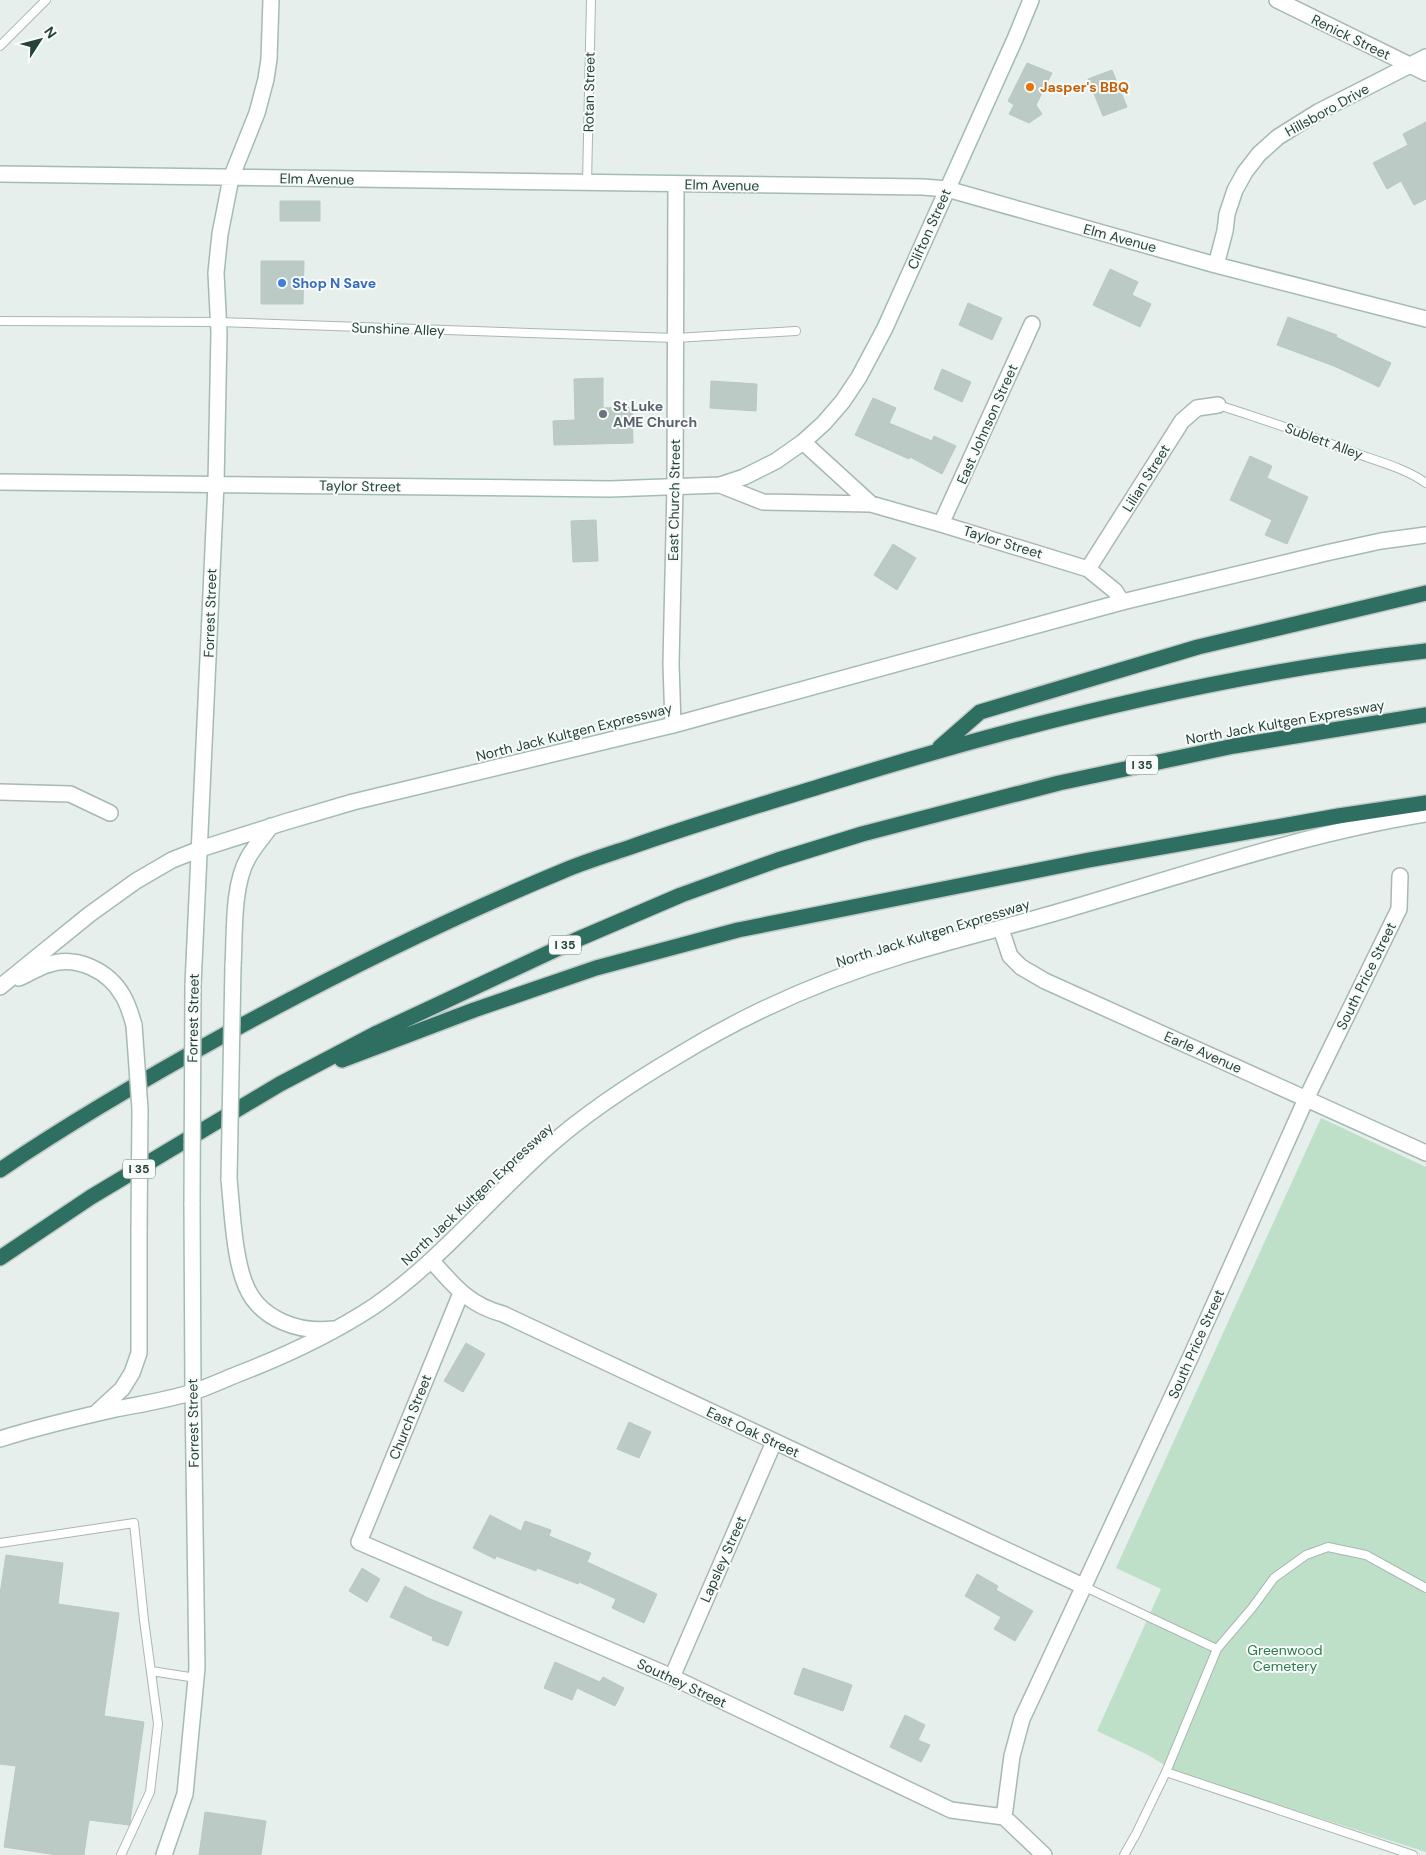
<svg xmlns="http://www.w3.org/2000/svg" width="1426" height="1855" viewBox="0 0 1426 1855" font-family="'DM Sans',sans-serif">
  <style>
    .green { fill: #bfe0c8 }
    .building { fill: #bbcac4; stroke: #b8c9c2 }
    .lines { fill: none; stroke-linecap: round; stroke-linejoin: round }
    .lane-casing { stroke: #a8b8b2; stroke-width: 10 }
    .street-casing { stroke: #a8b8b2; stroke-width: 18 }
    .secondary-casing { stroke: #a4bbb3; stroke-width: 18 }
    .highway-casing { stroke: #c2cac8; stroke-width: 18 }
    .lane { stroke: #fff; stroke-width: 8 }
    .street { stroke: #fff; stroke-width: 15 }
    .secondary { stroke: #fff; stroke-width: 15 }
    .highway { stroke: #2f6f62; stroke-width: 15 }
    .secondary-bridge-casing { stroke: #a4bbb3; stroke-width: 18; stroke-linecap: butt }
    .secondary-bridge { stroke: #fff; stroke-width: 15 }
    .food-dot { fill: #e8710a; stroke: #f7fbf9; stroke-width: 2 }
    .shop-dot { fill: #3f7fe0; stroke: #f7fbf9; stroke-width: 2 }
    .worship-dot { fill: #6b7280; stroke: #f7fbf9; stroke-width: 2 }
    .labels { text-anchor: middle; stroke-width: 4; stroke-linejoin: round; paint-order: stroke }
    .shield { fill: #f7fbf9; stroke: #637a73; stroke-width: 1 }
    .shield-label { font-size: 12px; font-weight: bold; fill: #24423a }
    .street-label { font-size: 14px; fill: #24423a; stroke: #f7fbf9 }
    .food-label { font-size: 14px; font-weight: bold; fill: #c56008; stroke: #f7fbf9; text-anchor: start }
    .shop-label { font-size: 14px; font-weight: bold; fill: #366cbe; stroke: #f7fbf9; text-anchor: start }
    .worship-label { font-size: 14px; font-weight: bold; fill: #5b616d; stroke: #f7fbf9; text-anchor: start }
    .park-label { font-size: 14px; fill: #2d7a4b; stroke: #f7fbf9 }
  </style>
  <rect width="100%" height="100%" fill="#e6efeb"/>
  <!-- green -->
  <path class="green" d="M1321,1118L1426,1167V1852L1178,1773L1148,1755L1097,1731L1161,1589L1116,1568Z"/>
  <!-- building -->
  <path class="building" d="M1027,63L1052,73L1036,105L1042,114L1029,123L1009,114L1014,105L1008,101Z
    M1112,70L1127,107L1103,116L1088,79Z
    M1426,122V199L1414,205L1401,181L1387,189L1373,163L1408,145L1403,134Z
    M280,201H320V221H280Z
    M261,261H304L303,304H261Z
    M1110,269L1138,282L1132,295L1151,304L1140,327L1093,305Z
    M968,303L1002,318L992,340L959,325Z
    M1288,317L1337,335L1336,337L1391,363L1379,387L1334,366L1277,345Z
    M942,369L971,382L962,402L934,389Z
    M603,378V408L632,407L633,443L554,445L553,421L575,420L574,379Z
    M711,381L757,384L756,411L710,408Z
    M873,398L896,408L889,423L932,441L934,436L956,446L942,474L910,457L909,459L855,435Z
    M1250,456L1272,466L1267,478L1308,497L1287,544L1265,535L1272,520L1230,500Z
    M596,520L598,561L573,562L571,521Z
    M893,544L916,558L897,590L874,575Z
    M466,1343L485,1354L463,1392L444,1381Z
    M629,1422L651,1432L639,1458L617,1449Z
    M490,1515L521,1531L525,1521L551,1530L549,1536L591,1553L587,1562L657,1594L644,1623L612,1608L616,1599L579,1582L578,1584L537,1568L536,1571L496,1556L495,1559L473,1548Z
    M6,1555L63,1563L58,1604L119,1613L104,1716L144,1722L130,1822L129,1825L89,1820L84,1855H57L4,1847L16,1766L0,1764V1594Z
    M362,1568L380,1579L367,1602L349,1591Z
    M977,1574L998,1586L996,1590L1033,1611L1015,1641L994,1629L1001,1617L965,1596Z
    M405,1586L428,1598L462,1612L448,1646L432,1640L433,1637L390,1617Z
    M555,1662L600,1682L603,1677L624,1688L615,1706L577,1688L572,1700L544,1688Z
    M803,1668L852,1685L843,1711L794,1694Z
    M905,1715L925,1725L918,1740L930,1745L921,1762L890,1747Z
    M205,1812L266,1821L261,1855H199Z"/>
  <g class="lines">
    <!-- lane casing -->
    <g class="lane-casing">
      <path id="lane" d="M0,46L46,0
        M587,183L591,0
        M0,321L218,322L675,338L796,331
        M1218,405C1263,419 1308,435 1352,452C1377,461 1405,468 1426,483
        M0,1543L134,1523L144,1620L158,1724L150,1792L121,1855
        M1085,1587L1217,1649
        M151,1671L196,1678
        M1166,1772L1413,1855
        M1124,1855L1136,1834L1166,1772L1217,1649L1252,1608L1274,1578L1306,1555L1328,1547L1366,1555L1426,1588"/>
    </g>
    <!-- street casing -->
    <g class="street-casing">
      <path id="street" d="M1277,0L1426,73
        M803,442L871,504L941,524L1088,569L1115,591L1122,602
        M720,485L763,502L871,504
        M941,524L1032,324
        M1088,569L1182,421L1197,408L1218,405
        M673,725L671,664L675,487L676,185
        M0,792L70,794L110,813
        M1001,929L1010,956L1021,967L1045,981L1426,1153
        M432,1261C454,1286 469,1305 503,1314L1085,1587
        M461,1293L359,1542L672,1677L951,1810L1004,1817
        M672,1677L774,1442
        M1004,1817L1012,1756L1022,1719L1191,1356L1306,1099L1399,909L1400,876
        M1004,1817L1044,1855"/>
    </g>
    <!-- secondary casing -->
    <g class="secondary-casing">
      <path id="secondary" d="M0,174L923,187L947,189L1216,265L1426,319
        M1216,265L1225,231L1227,214L1235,190L1245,172L1259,154L1278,137L1318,112L1426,57
        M0,482L610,489L720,485L744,477L776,461L803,442L824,423L843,401L859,377L885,328L1015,39L1031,0
        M233,966C235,934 232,886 248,858C254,847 263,837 271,826
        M19,978C28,974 38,968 47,965C76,954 109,971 123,996C128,1004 131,1015 134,1025
        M193,985L216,484L219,333L216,273L220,234L231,178L257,113L266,79L269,59L271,0
        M0,987L90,914L136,881L172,860L200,849L285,822L353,802L673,725L1122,602L1326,553L1381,541L1426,535
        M229,1179C232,1209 234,1259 246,1286C260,1320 300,1333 333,1329
        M97,1412L122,1389L132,1373L139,1353V1230
        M0,1439C38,1427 76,1418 116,1409C141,1404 168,1400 193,1392C208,1387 223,1380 238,1374C285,1356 330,1335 373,1307C439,1262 489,1199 549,1146C587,1112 635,1081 679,1055C749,1012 825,979 904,955C957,939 1011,926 1065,910C1184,875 1303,834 1426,814
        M164,1855L185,1794L197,1668L193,1392L192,1203"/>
    </g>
    <!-- highway casing -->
    <g class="highway-casing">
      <path id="highway" d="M940,747L980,712L1198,647L1426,593
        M342,1060L474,1010L596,968L738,930L1089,860L1338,816L1426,803
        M0,1170C72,1121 148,1077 224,1035C334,975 447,919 563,871C584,862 607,855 628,848C698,823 770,802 841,780C1029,722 1230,672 1426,651
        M0,1258L91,1197L280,1084L377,1033L576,940L681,895L778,860L862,834L1059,783L1234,746L1426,715"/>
    </g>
    <!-- lane -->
    <use href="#lane" class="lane"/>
    <!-- street -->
    <use href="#street" class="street"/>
    <!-- secondary -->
    <use href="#secondary" class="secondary"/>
    <!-- highway -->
    <use href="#highway" class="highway"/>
    <!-- secondary-bridge casing -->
    <g class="secondary-bridge-casing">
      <path id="secondary-bridge" d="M134,1025L140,1109L139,1230
        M229,1179L233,966
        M192,1203L193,985"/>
    </g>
    <!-- secondary-bridge -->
    <use href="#secondary-bridge" class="secondary-bridge"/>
  </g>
  <!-- markers -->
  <circle class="food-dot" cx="1030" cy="87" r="5"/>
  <circle class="shop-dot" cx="282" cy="283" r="5"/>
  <circle class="worship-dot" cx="603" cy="414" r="5"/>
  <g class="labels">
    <!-- shield labels -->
    <g class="shield">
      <rect x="1126" y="755.5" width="32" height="19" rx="4"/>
      <rect x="549" y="935.5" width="32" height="19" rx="4"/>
      <rect x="123" y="1159.5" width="32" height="19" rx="4"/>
    </g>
    <g class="shield-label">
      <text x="1142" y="769">I 35</text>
      <text x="565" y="949">I 35</text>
      <text x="139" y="1173">I 35</text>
    </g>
    <!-- street labels -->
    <g class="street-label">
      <text transform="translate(1351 37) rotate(26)" y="5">Renick Street</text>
      <text transform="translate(589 92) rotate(-89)" y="5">Rotan Street</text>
      <text transform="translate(1327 110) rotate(-29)" y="5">Hillsboro Drive</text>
      <text transform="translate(317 179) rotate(1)" y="5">Elm Avenue</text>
      <text transform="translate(722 185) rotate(1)" y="5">Elm Avenue</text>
      <text transform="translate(929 229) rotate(-66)" y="5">Clifton Street</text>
      <text transform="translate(1120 238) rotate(15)" y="5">Elm Avenue</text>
      <text transform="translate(398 329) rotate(2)" y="5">Sunshine Alley</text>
      <text transform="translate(987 424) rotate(-66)" y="5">East Johnson Street</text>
      <text transform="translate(1324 441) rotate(20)" y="5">Sublett Alley</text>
      <text transform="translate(1146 478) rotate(-58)" y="5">Lilian Street</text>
      <text transform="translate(360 486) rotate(1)" y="5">Taylor Street</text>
      <text transform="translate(674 500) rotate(-89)" y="5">East Church Street</text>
      <text transform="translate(1003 542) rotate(17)" y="5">Taylor Street</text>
      <text transform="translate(210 613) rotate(-88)" y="5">Forrest Street</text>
      <text transform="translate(1285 722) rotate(-10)" y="5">North Jack Kultgen Expressway</text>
      <text transform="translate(574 732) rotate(-14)" y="5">North Jack Kultgen Expressway</text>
      <text transform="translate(933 933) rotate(-17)" y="5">North Jack Kultgen Expressway</text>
      <text transform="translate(1366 976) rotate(-64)" y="5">South Price Street</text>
      <text transform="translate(193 1018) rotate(-89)" y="5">Forrest Street</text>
      <text transform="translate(1203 1052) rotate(24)" y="5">Earle Avenue</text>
      <text transform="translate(477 1194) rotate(-43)" y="5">North Jack Kultgen Expressway</text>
      <text transform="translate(1196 1344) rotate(-66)" y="5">South Price Street</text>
      <text transform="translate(410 1417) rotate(-68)" y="5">Church Street</text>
      <text transform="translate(193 1423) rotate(-91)" y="5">Forrest Street</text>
      <text transform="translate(753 1432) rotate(25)" y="5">East Oak Street</text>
      <text transform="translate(723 1559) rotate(-66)" y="5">Lapsley Street</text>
      <text transform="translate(682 1683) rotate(25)" y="5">Southey Street</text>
    </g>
    <!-- food labels -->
    <g class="food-label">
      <text x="1040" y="92">Jasper's BBQ</text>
    </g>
    <!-- shop labels -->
    <g class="shop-label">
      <text x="292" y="288">Shop N Save</text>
    </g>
    <!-- worship labels -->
    <g class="worship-label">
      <text x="613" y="411">St Luke<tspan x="613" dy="16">AME Church</tspan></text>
    </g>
    <!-- park labels -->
    <g class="park-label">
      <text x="1285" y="1655">Greenwood<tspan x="1285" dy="16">Cemetery</tspan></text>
    </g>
  </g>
  <!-- north arrow -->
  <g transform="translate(40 40) rotate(54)" stroke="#f7fbf9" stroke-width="4" paint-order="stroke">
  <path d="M0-4L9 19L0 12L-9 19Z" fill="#24423a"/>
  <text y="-8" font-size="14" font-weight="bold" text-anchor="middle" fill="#24423a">N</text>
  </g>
</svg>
